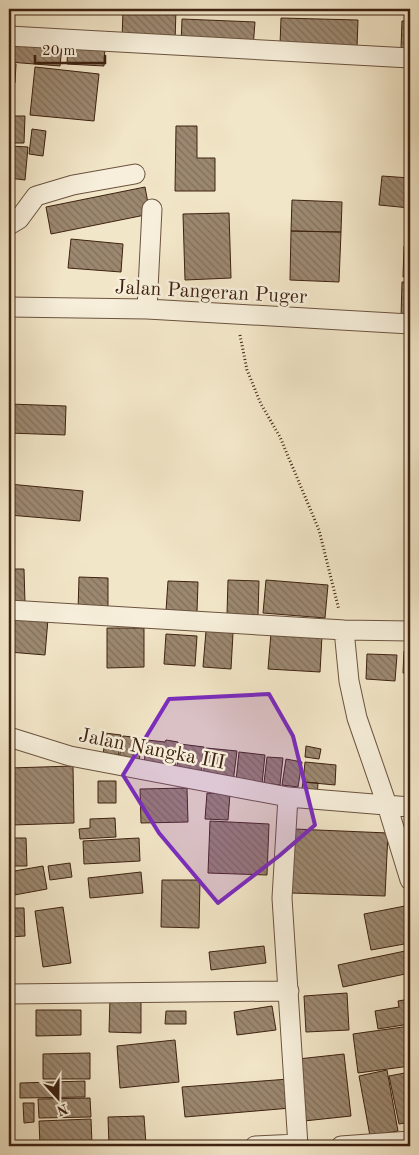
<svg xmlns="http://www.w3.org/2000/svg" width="419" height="1155" viewBox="0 0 419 1155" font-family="'Old Standard TT',serif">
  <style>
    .building { fill: url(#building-back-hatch); stroke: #3e2211 }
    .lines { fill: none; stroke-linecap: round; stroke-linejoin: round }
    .minor-casing { stroke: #6b533f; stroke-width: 21 }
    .path { stroke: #3e2211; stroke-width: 3; stroke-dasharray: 1 2.5; stroke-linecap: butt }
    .minor { stroke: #f7efdb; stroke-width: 19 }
    .marked { fill: #7b2cbf; fill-opacity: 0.2; stroke: #7b2cbf; stroke-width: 4; stroke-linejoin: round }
    .labels { text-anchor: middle; stroke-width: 5; stroke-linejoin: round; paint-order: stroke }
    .street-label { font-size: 20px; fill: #3e2211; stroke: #f7efdb }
  </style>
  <defs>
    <pattern id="building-back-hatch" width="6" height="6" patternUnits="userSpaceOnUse" patternTransform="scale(1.25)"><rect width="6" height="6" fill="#9c8870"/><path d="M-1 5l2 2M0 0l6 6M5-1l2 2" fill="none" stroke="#816f5b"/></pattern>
  </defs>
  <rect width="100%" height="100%" fill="#f2e6c8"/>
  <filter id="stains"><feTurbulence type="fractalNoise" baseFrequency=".004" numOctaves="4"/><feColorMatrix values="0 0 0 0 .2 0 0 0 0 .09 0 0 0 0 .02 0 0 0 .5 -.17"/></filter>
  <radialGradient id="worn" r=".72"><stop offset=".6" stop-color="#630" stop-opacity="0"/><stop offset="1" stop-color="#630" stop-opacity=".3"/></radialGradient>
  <!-- building -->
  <path class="building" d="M123,9H176L175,42L122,41Z
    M281,18L358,20L357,47L280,45Z
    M182,19L255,22L253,48L181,45Z
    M402,21H410V50L401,49Z
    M9,42L62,46L60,66L9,62Z
    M68,44L105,46L104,66L67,64Z
    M9,64H16L15,83H9Z
    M35,67L99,74L94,121L30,115Z
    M9,116H25L24,143H9Z
    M176,126H197V158H215V191H175Z
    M32,129L46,131L43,156L29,154Z
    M9,146L28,147L25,180L9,178Z
    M382,176L410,178V208L379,205Z
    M145,187L150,214L51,234L46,207Z
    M292,200L342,202L341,232L291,231Z
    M229,213L231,278L185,280L183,214Z
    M406,213H410V243H405Z
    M291,231L341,232L339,282L290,280Z
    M71,239L123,244L121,272L68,268Z
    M404,246H410V278L403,277Z
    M402,282H410V319L401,318Z
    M9,404L66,406L65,435L9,433Z
    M9,484L83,491L80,521L9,515Z
    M9,569H24L25,603H9Z
    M79,577L108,578V611H78Z
    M228,580L259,581L258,615L227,614Z
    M266,580L328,585L325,618L263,613Z
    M168,581L198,582L197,612L166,611Z
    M9,616L48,619L45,655L9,652Z
    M107,628H144V667L107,668Z
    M206,631L233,633L231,669L203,667Z
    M271,633L322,636L320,672L268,669Z
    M166,634L197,636L195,666L164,664Z
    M404,651H410V673H403Z
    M367,654L397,655L395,681L366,679Z
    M105,733L121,735L118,759L103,758Z
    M123,736L142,738L139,762L119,759Z
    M147,740L165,742L166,740L178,742L175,767L144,763Z
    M180,744L204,747L201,776L176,773Z
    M306,746L321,749L319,759L305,757Z
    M206,748L237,751L233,782L203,778Z
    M239,752L265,755L262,784L236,781Z
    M267,757L283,758L280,785L264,783Z
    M286,759L302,762L298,787L282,785Z
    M305,762L336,765L335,785L303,782Z
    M73,766L74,823L12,825L10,768Z
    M98,781H116V803H98Z
    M303,782L318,783L317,797L301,795Z
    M187,788L188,822L141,823L140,789Z
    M207,793L230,794L228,820L205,819Z
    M115,818L116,837L80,839L79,829L90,828V819Z
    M210,821L269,824L267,875L208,873Z
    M294,829L388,833L385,896L291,893Z
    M9,838H26L27,866H9Z
    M139,838L140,861L84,864L83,841Z
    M70,863L72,877L50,880L48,866Z
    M43,866L47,889L9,896V872Z
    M141,872L143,893L90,898L88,878Z
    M162,880H200L199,928L161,927Z
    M410,905V943L371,950L364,914Z
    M63,907L71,963L43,967L35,911Z
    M9,908H24L25,936L9,937Z
    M264,946L266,963L211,970L209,952Z
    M410,950V973L343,987L338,965Z
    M347,993L349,1030L306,1032L304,996Z
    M110,998H141V1033L109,1032Z
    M410,999V1024L378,1029L375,1011L399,1007L398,1001Z
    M272,1006L276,1030L237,1035L234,1012Z
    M36,1010H81V1035L36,1036Z
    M166,1011H186V1024H165Z
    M410,1026V1066L358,1073L353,1034Z
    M175,1040L179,1082L120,1088L117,1046Z
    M90,1053V1079H43V1054Z
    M344,1054L351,1116L304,1121L298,1059Z
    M387,1070L398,1131L370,1136L359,1076Z
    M410,1072V1122L399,1124L389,1076Z
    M289,1079L291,1108L185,1117L182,1087Z
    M85,1081V1097L20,1098V1083Z
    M90,1098L91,1117L39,1118L38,1099Z
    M23,1103H34V1122L24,1123Z
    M144,1116L146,1144L109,1146L108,1117Z
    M91,1119L92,1144L40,1145L39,1121Z"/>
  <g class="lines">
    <!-- minor casing -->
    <g class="minor-casing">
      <path id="minor" d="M9,36L410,58
        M9,225L19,219L36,196L73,185L135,174
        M9,307L147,309L410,324
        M147,309L152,209
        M9,610L344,630L410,631
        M344,630L349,681L357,718L387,805L410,880
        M9,737L70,756L288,797L410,807
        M288,797L282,898L298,1146
        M9,994L289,991
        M255,1146L298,1144
        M341,1146L410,1141"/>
    </g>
    <!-- path -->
    <path class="path" d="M240,335L247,370L261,404L280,437L319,530L339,610"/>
    <!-- minor -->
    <use href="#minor" class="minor"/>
  </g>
  <!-- marked area -->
  <path class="marked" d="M269,694L293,736L315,825L279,856L218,903L159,833L123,775L169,699Z"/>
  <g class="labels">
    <!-- street labels -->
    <g class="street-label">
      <text transform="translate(211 291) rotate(3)" y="7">Jalan Pangeran Puger</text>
      <text transform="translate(152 748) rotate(11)" y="7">Jalan Nangka III</text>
    </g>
  </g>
  <!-- margin -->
  <rect width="419" height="1155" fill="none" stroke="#f2e6c8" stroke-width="30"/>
  <rect x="10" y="10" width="399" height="1135" fill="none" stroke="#3e2211" stroke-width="2.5"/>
  <rect x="15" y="15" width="389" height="1125" fill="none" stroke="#3e2211"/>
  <!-- north arrow -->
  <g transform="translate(58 1098) rotate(159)" stroke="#f7efdb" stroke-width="4" paint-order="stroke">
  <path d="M0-4L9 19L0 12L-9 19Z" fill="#3e2211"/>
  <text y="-8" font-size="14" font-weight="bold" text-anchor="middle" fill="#3e2211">N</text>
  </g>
  <!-- scale -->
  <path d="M35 55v8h70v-8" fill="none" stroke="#3e2211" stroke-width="2.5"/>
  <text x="42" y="55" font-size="15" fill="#3e2211" stroke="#f7efdb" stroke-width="4" paint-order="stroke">20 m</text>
  <rect width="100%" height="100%" filter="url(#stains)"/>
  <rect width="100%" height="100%" fill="url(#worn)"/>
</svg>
